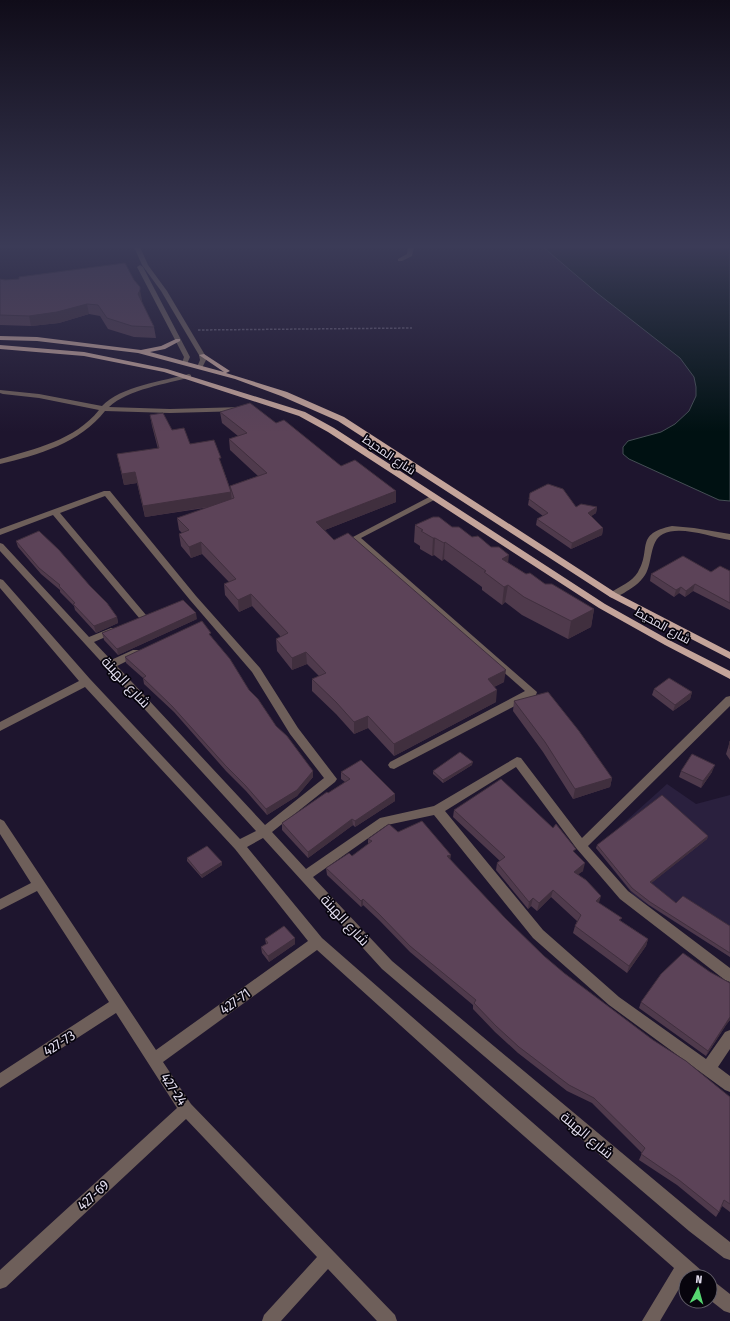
<svg xmlns="http://www.w3.org/2000/svg" width="730" height="1321" viewBox="0 0 730 1321" font-family="'Fira Sans Condensed',Cairo,sans-serif">
  <style>
    .built { fill: #2a203e }
    .water { fill: #001112; stroke: #444e54 }
    .lines { fill: none; stroke-linecap: round; stroke-linejoin: round }
    .path { stroke: #645c72; stroke-width: 1.5; stroke-dasharray: 2.5 1.5; stroke-linecap: butt }
    .minor { fill: #6e5f5a; fill-rule: evenodd }
    .major { fill: #c4a49a; fill-rule: evenodd }
    .wall { fill: #4f3a4c }
    .shaded-wall { fill: #402f3e }
    .building { fill: #5c4358; stroke: #402f3e }
    .labels { text-anchor: middle; stroke-width: 3.5; stroke-linejoin: round; paint-order: stroke }
    .street-label { font-size: 12px; fill: #e3deef; stroke: #07040d }
    .near-street-label { font-size: 14px; fill: #e3deef; stroke: #07040d }
  </style>
  <rect width="100%" height="100%" fill="#1e152e"/>
  <!-- built -->
  <path class="built" d="M667,784L696,804L730,795V957L634,896L596,848Z"/>
  <!-- water -->
  <path class="water" d="M543,247H730V501L719,500L629,459L623,454V447L628,441L661,432L675,424L689,411L696,396V387L694,377L680,358L597,293Z"/>
  <g class="lines">
    <!-- path -->
    <path class="path" d="M198,330L412,328"/>
    <!-- minor -->
    <path class="minor" d="M134,247H140L148,265L167,291L205,355L206,360L202,368L197,367L200,360L199,355L161,291L142,265Z
      M408,247H414L412,256L402,261H398V259L407,254Z
      M140,265L143,267L190,357L187,364L182,363L184,357L137,267Z
      M189,374L191,375V377C167,384 128,389 109,407L170,409L243,407L247,409L243,411L170,413L105,411C80,443 38,455 0,464V459C35,449 75,440 99,410L39,398L3,394L0,393V390L39,394L102,406C121,386 163,381 189,374Z
      M104,491H110L196,596L260,668L298,728L337,779L335,782L272,832L306,869L380,818L434,806L517,757L521,758L582,838L726,697L730,696V706L588,846L628,891L730,968V982L725,980L620,899L577,849L516,767L445,811L543,930L619,997L706,1059L725,1032L730,1030V1049L718,1067L730,1076V1092L725,1090L609,1005L533,938L434,815L387,825L313,877L392,961L701,1219L730,1242V1260L724,1258L689,1231L382,969L263,838L247,847L322,938L702,1271L704,1277H686L660,1321H642L674,1268L483,1100L317,950L163,1062L191,1104L395,1315L397,1321H377L328,1269L281,1321H262L264,1315L317,1257L186,1119L6,1287L0,1289V1270L177,1108L116,1013L0,1088V1073L109,1002L37,891L0,910V899L31,883L0,834V819L4,821L156,1050L308,941L235,849L85,687L0,731V722L79,681L0,588V579L3,580L90,679L240,839L256,831L0,551V543L3,544L89,637L111,628H117L119,630L117,632L94,642L111,660L133,650H141L142,652L141,654L117,666L265,825L324,778L290,734L252,672L190,600L105,496L60,513L146,615L148,617L146,619H140L53,515L0,535V529Z
      M431,496H437L438,498L361,538L537,692L536,695L394,769L390,768L388,765L390,762L525,691L351,538Z
      M672,526L694,528L730,534V540C711,537 680,525 663,534C649,541 653,563 645,575C640,583 632,588 624,593C619,595 615,599 610,597L608,595L610,593C619,587 632,582 638,572C652,549 634,534 672,526Z
      M710,1281L716,1283L730,1294V1313L724,1311L710,1300Z"/>
    <!-- major -->
    <path class="major" d="M0,336L37,337L141,350L161,346L176,339H180V341L165,349L150,352L224,372L199,355L204,354L230,371L226,373L287,392L344,417L616,593L730,652V659L610,597L338,421L281,396L235,379L138,353L37,341L0,340Z
      M0,345L84,352L167,369L305,412L334,428L605,604L671,641L730,671V679L665,645L599,608L328,432L299,416L164,372L84,356L0,349Z"/>
  </g>
  <!-- wall -->
  <path class="wall" d="M0,279L142,300L141,301L154,327L156,338L134,337L108,329L100,316L89,314L59,323L31,326L0,325Z
    M220,412L276,423L396,502L325,530L334,540L504,682L494,687L496,702L394,756L368,728L354,734L336,714L312,691V679L319,676L307,664L292,670L277,651L276,639L281,637L252,606L239,612L225,595L224,584L229,582L202,554L191,558L181,546L179,534L182,533L179,530L177,518L211,507L145,517L137,483L124,485L117,454L158,449L152,426L150,415L222,466L231,491L230,486L258,476L230,450L229,439L238,436L222,423Z
    M530,493L576,507H597L596,513L591,516L603,528L602,535L571,549L536,525L537,519L543,516L528,505Z
    M415,525L452,527L526,574L594,609L591,627L568,639L522,615L505,602L502,605L482,590V587L444,559L442,561L434,555L432,556L420,549V546L414,542Z
    M16,541L117,617L118,623L96,633L75,610L74,606L60,592V590L41,574L18,547Z
    M730,571V610L693,591L685,597L679,593L674,597L650,581L651,574Z
    M197,619L118,655L104,640L102,633Z
    M211,636L249,690L276,726L313,771V777L297,796L267,815L246,791L226,771L174,712L144,684L143,678L126,663L125,657Z
    M654,689L692,692L690,699L673,711L652,695Z
    M514,701L612,778L610,787L573,799L543,752L513,711Z
    M730,741V760L726,754Z
    M472,765L443,783L433,774V771Z
    M681,771L712,772L701,788L679,777Z
    M341,772L395,801L355,827L353,825L308,858L282,830V823L345,782L341,779Z
    M454,810L575,853L583,871L578,874L599,903L621,921L648,939L646,946L627,973L573,933L575,926L577,921L551,897L537,911L531,906L528,909L496,870L497,863L500,861L453,817Z
    M398,832L450,860L505,918L544,956L564,973L653,1040L730,1097V1212L722,1206L719,1212L716,1217L677,1185L639,1160L642,1153L592,1103L567,1091L518,1053L495,1032L473,1009V1005L410,952L379,920L363,905L361,907L327,875L326,868L352,856L368,844V839Z
    M708,836L707,839L651,883L676,903L730,926V957L649,905L631,891L596,848L597,845Z
    M187,858L222,862V865L202,878L187,861Z
    M265,939L295,944L269,962L262,953L261,947L266,944Z
    M710,972L730,983V1020L726,1025L706,1056L639,1008L641,1002Z"/>
  <!-- shaded-wall -->
  <path class="shaded-wall" d="M140,290L142,300L139,304L138,294Z
    M87,304L89,314L59,323L31,326L29,316Z
    M135,472L137,483L124,485L122,474Z
    M396,491V502L317,533L316,522Z
    M231,492L232,503L145,517L143,506Z
    M597,507L596,513L587,519L588,513Z
    M603,528L602,535L571,549L572,543Z
    M433,538H435L434,555L432,556Z
    M201,542L202,554L191,558L189,547Z
    M445,542L444,559L442,561L444,543Z
    M509,555L507,572L502,559Z
    M695,584L693,591L685,597L686,591Z
    M508,585L505,602L502,605L504,587Z
    M681,587L679,593L674,597L676,590Z
    M251,594L252,606L239,612L238,600Z
    M594,609L591,627L568,639L571,621Z
    M196,613L197,619L118,655L117,649Z
    M117,617L118,623L96,633L94,626Z
    M306,652L307,664L292,670V658Z
    M506,670L504,682L486,691L488,679Z
    M497,690L496,702L394,756V744Z
    M692,692L690,699L673,711L675,705Z
    M368,716V728L354,734V722Z
    M473,762L472,765L443,783V780Z
    M715,765L712,772L701,788L703,781Z
    M313,771V777L297,796L267,815L266,809Z
    M612,778L610,787L573,799L575,789Z
    M395,794V801L355,827V821Z
    M352,819L353,825L308,858V852Z
    M708,836L707,839L649,885L650,882Z
    M451,855L450,861L447,856Z
    M222,862V865L202,878L201,875Z
    M585,863L583,871L572,879L574,872Z
    M553,890L551,897L537,911L539,903Z
    M601,896L599,903L596,901Z
    M533,898L531,906L528,909L529,902Z
    M363,899V905L361,907V901Z
    M295,938V944L269,962L268,956Z
    M648,939L646,946L627,973L629,966Z
    M730,1017V1020L726,1025L706,1056L708,1051Z"/>
  <!-- building -->
  <path class="building" d="M125,263L134,280L140,287V290L138,294L154,327L132,326L107,318L98,305L87,304L57,312L29,316L0,315V279L5,280L19,279V277Z
    M250,403L276,423L284,420L341,466L355,460L396,491L316,522L334,540L348,533L506,670L488,679L497,690L394,744L368,716L354,722L336,702L312,679L326,673L306,652L292,658L276,639L288,633L251,594L238,600L224,584L236,579L201,542L189,547L179,534L189,530L177,518L234,498L230,486L267,473L229,439L247,433L220,412Z
    M163,413L172,430L184,428L190,444L214,440L221,458H219L231,492L143,506L135,472L122,474L117,454L159,448L150,415Z
    M548,484L563,489L576,507L581,504L597,507L588,513L603,528L572,543L537,519L548,513L529,499L530,493Z
    M433,517H439L452,527H459L472,537L478,536L491,547H499L509,555L502,559L526,574L530,573L545,584H552L594,609L571,621L524,597L508,585L504,587L484,572L486,571L445,542L444,543L435,538H433L421,531L423,530L415,525Z
    M39,531L59,550L90,586L107,603L117,617L94,626L73,604L75,603L59,586L60,585L39,568L16,541Z
    M683,556L711,572L720,566L730,571V603L695,584L686,591L681,587L676,590L651,574Z
    M183,600L196,613L117,649L102,633Z
    M202,621L211,633L209,634L230,659L249,690L258,699L276,726L287,736L313,771L297,790L266,809L245,785L225,765L172,706L143,678L146,676L125,657Z
    M669,678L692,692L675,705L654,689Z
    M548,692L579,731L612,778L575,789L545,742L514,701Z
    M730,741V749L729,747Z
    M460,752L473,762L443,780L433,771Z
    M692,754L715,765L703,781L681,771Z
    M361,760L395,794L355,821L352,819L308,852L282,823L327,792L328,793L350,779L341,772Z
    M501,779L553,828L556,824L576,849L573,851L585,863L574,872L586,880L601,896L596,901L622,918L619,920L648,939L629,966L575,926L581,915L553,890L539,903L533,898L529,902L497,863L505,857L454,810Z
    M662,795L708,836L650,882L676,903L683,896L730,926V953L650,902L632,888L597,845Z
    M422,821L451,855L447,856L505,918L544,956L564,973L653,1040L686,1061L730,1097V1204L724,1200L719,1212L679,1180L641,1154L645,1148L594,1098L569,1085L519,1047L496,1026L474,1003L476,1000L410,946L379,914L363,899L361,901L326,868L349,853L352,856L372,841L368,839L389,824L398,832Z
    M207,846L222,862L201,875L187,858Z
    M284,926L295,938L268,956L261,947L268,943L265,939Z
    M683,953L710,972L730,983V1017L708,1051L641,1002L661,974Z"/>
  <!-- sky -->
  <linearGradient id="sky" x2="0" y2="1"><stop stop-color="#100c19"/><stop offset="0.57" stop-color="#3b3b57"/><stop offset="1" stop-color="#3b3b57" stop-opacity="0"/></linearGradient>
  <rect width="730" height="432" fill="url(#sky)"/>
  <g class="labels">
    <!-- street labels -->
    <g class="street-label">
      <text transform="translate(389 455) rotate(34)" y="4">شارع المحيط</text>
      <text transform="translate(663 626) rotate(29)" y="4">شارع المحيط</text>
    </g>
    <!-- near-street labels -->
    <g class="near-street-label">
      <text transform="translate(126 682) rotate(47)" y="5">شارع الهبنة</text>
      <text transform="translate(345 920) rotate(47)" y="5">شارع الهبنة</text>
      <text transform="translate(235 1001) rotate(-36)" y="5">427-71</text>
      <text transform="translate(59 1043) rotate(-33)" y="5">427-73</text>
      <text transform="translate(174 1089) rotate(56)" y="5">427-24</text>
      <text transform="translate(587 1135) rotate(40)" y="5">شارع الهبنة</text>
      <text transform="translate(93 1195) rotate(-43)" y="5">427-69</text>
    </g>
  </g>
  <!-- north arrow -->
  <g transform="translate(698 1289) rotate(6)"><circle r="19" fill="#07040d" stroke="#5f5b67"/>
  <path d="M0-3L7 15L0 10L-7 15Z" fill="#56d671"/>
  <text y="-6" font-size="11" font-weight="bold" text-anchor="middle" fill="#e3deef">N</text>
  </g>
</svg>
